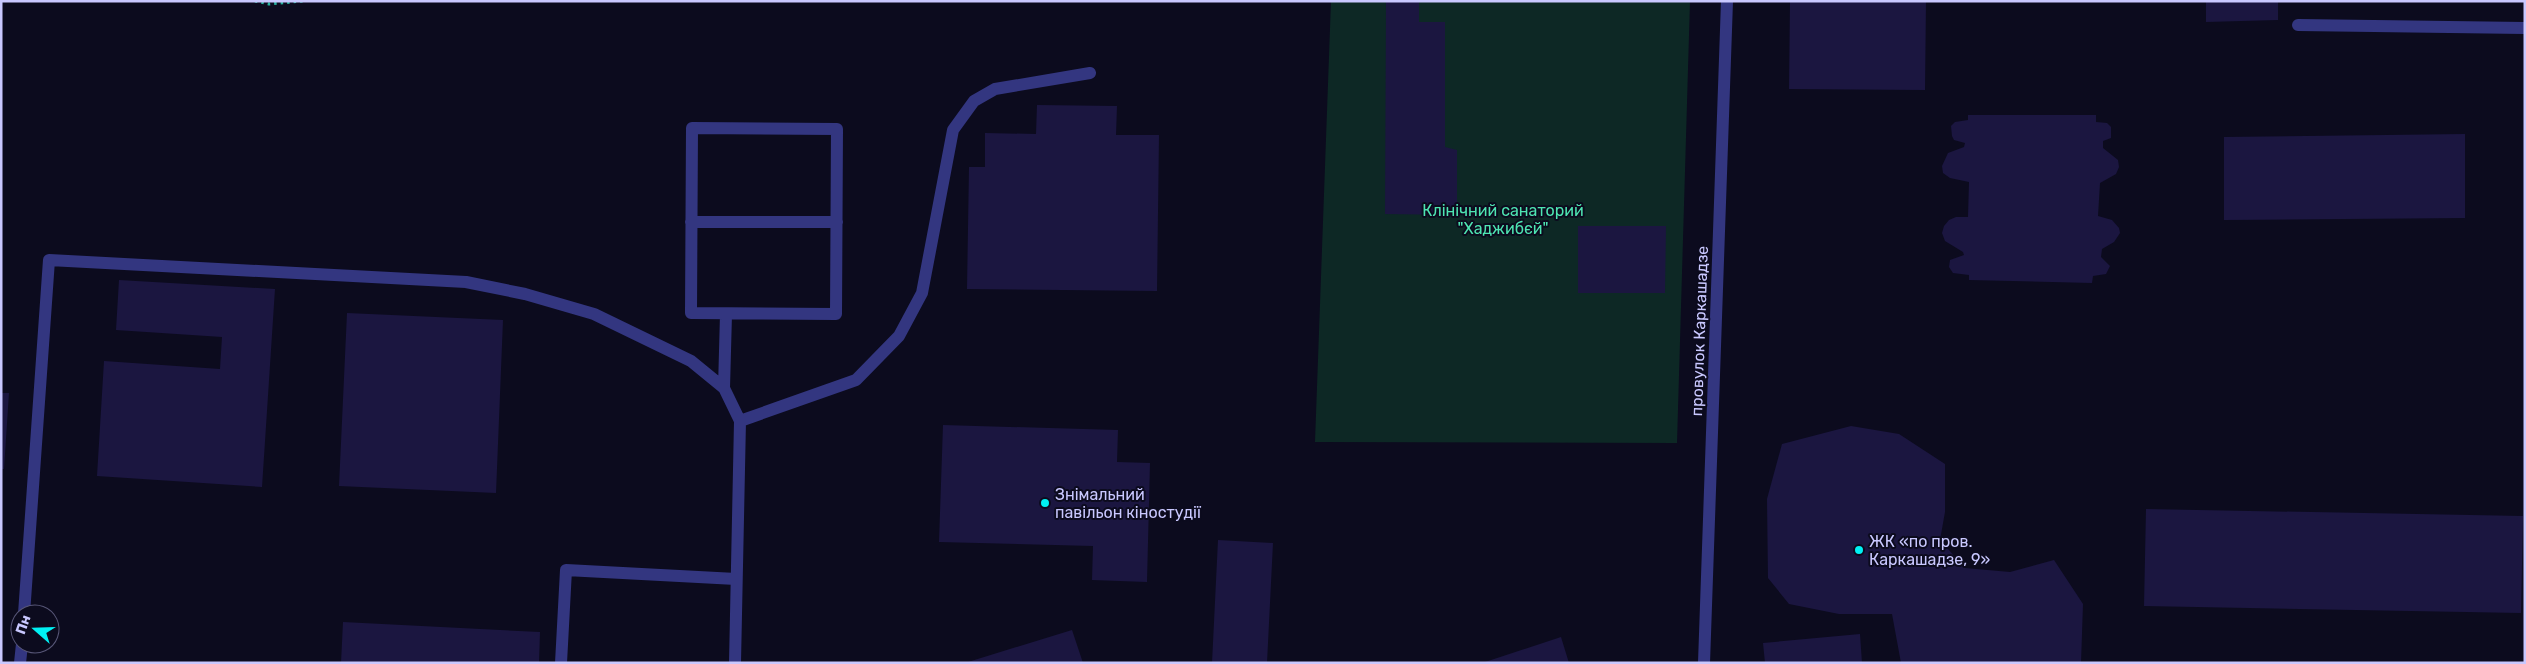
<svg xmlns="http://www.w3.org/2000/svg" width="2526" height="664" viewBox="0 0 2526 664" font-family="Rubik,sans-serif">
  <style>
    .green { fill: #0d2825 }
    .building { fill: #1b1640 }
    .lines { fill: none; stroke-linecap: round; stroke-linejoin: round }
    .path { stroke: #26b5a0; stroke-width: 3; stroke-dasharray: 2.5 4; stroke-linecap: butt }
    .lane { stroke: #333680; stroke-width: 12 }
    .street { stroke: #333680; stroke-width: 12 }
    .poi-dot { fill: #00f0f3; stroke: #0c0b1e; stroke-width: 2 }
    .labels { text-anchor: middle; stroke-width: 4; stroke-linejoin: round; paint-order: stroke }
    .park-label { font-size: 16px; fill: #4ee5b2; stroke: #0c0b1e }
    .street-label { font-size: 16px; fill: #c9c8ff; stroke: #0c0b1e }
    .poi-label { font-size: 16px; fill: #c9c8ff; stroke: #0c0b1e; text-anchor: start }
  </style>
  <rect width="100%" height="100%" fill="#0c0b1e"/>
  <!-- green -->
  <path class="green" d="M1331,1H1690L1677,443L1315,442Z"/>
  <!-- building -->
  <path class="building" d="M1386,1H1419V22H1445V147L1457,150V215L1385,214Z
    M1790,1H1926L1925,90L1789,89Z
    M2206,1H2278V20L2206,22Z
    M1037,105L1117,106L1116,135H1159L1157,291L967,289L969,167H985V133L1036,134Z
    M1968,115H2096V122L2107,123L2111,127V138L2103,141V148L2118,160L2119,167L2116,174L2100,183L2098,216L2112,220L2119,228L2120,233L2114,242L2102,249L2101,257L2110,266L2106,274L2093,276L2092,283L1969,280V275L1953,273L1949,267L1950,260L1964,255L1963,252L1945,241L1942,233L1944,226L1949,220L1956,217H1968L1969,182L1950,178L1943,173L1942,166L1948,153L1964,147L1965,143L1954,140L1952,136L1951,126L1955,122L1968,120Z
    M2465,134V218L2224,220V137Z
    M1578,226H1666L1665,293H1578Z
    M119,280L275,289L262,487L97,476L104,361L220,369L222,337L116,330Z
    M347,313L503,320L496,493L339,486Z
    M1,393H9L4,469H1Z
    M943,425L1118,430L1117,462L1150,463L1147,582L1092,580L1093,546L939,542Z
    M1851,426L1899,434L1945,464V512L1940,540L1965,568L2010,572L2054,560L2083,604L2081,663H1901L1892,614H1839L1789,604L1768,578L1767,499L1782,444Z
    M2146,509L2523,516L2521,613L2144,606Z
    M1218,540L1273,543L1267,663H1212Z
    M343,622L540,632L539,663H341Z
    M1072,630L1083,663H968V662Z
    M1860,634L1862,663H1765L1763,643Z
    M1561,637L1569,663H1485V662Z"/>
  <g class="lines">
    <!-- path -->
    <path class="path" d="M255,1L269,4L303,1"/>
    <!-- lane -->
    <path class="lane" d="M2298,25L2525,28
      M692,128L837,129L836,314L691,313Z
      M691,222H837
      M724,388L726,314
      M740,421L856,380L899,336L922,293L953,130L974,101L995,89L1090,73
      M24,614L49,260L466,282L525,294L594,314L691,361L724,388L740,421L735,663
      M20,663L22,644
      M561,663L566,570L736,579"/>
    <!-- street -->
    <path class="street" d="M1704,663L1727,1"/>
  </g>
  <!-- markers -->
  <g class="poi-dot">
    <circle cx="1045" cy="503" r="5"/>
    <circle cx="1859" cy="550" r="5"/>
  </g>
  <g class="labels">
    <!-- park labels -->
    <g class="park-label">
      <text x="1503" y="216">Клінічний санаторий<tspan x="1503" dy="18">"Хаджибєй"</tspan></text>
    </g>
    <!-- street labels -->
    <g class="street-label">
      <text transform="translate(1699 331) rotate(-88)" y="6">провулок Каркашадзе</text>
    </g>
    <!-- poi labels -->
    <g class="poi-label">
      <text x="1055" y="500">Знімальний<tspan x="1055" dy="18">павільон кіностудії</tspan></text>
      <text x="1869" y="547">ЖК «по пров.<tspan x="1869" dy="18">Каркашадзе, 9»</tspan></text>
    </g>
  </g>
  <!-- border -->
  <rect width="2526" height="664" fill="none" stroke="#c9c8ff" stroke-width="5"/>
  <!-- north arrow -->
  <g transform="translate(35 629) rotate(290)"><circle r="24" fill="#0c0b1e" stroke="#585778"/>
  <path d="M0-4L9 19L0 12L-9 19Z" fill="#00f0f3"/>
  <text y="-8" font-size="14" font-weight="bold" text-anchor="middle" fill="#c9c8ff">Пн</text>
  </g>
</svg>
